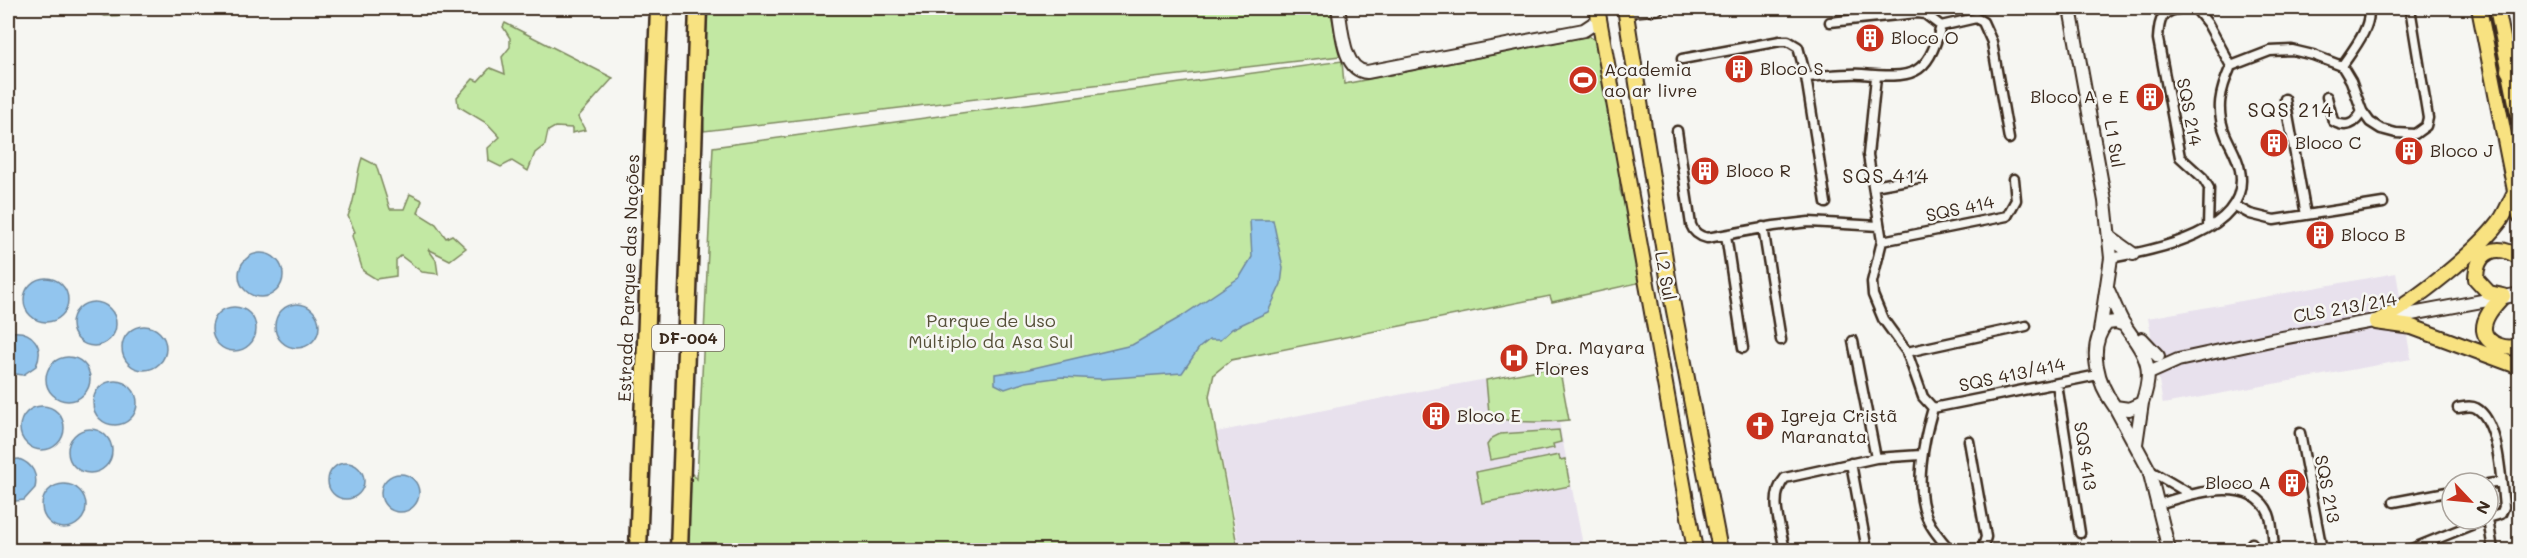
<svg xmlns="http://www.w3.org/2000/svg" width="2527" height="558" viewBox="0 0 2527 558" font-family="Mali,sans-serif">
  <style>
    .built { fill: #e8e1ed }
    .green { fill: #c2e8a3; stroke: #7e8960; stroke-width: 1.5 }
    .water { fill: #92c5ee; stroke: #6f879b; stroke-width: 1.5 }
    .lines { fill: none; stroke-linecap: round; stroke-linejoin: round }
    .street-casing { stroke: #3b2a1e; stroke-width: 13 }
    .secondary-casing { stroke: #3b2a1e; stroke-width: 16 }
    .primary-casing { stroke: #3b2a1e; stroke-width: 18 }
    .highway-casing { stroke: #3b2a1e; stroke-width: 21 }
    .street { stroke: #f6f6f2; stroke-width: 8 }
    .secondary { stroke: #f6f6f2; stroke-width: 12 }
    .primary { stroke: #f8e281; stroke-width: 14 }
    .highway { stroke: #f8e281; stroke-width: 16 }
    .labels { text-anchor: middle; stroke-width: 5; stroke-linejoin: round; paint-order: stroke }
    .shield { fill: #f6f6f2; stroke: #73675e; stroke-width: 1.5 }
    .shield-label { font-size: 16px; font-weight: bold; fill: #3b2a1e }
    .poi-label { font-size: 18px; fill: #3b2a1e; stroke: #f6f6f2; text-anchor: start }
    .street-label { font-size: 18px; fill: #3b2a1e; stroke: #f6f6f2 }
    .park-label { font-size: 18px; fill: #565039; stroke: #f6f6f2 }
    .neighbourhood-label { font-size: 20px; letter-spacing: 1.5px; fill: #3b2a1e; stroke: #f6f6f2 }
  </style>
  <rect width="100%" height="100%" fill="#f6f6f2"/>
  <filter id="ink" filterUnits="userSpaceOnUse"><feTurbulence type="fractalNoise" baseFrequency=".0167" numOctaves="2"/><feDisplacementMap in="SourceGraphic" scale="12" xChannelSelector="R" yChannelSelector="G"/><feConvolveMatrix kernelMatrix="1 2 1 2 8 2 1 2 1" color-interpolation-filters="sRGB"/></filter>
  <g filter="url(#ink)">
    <!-- built -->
    <path class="built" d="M2396,273L2411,359L2163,404L2148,318Z
      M1559,366L1569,420L1559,422L1584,550H1240L1217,432L1403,394Z"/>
    <!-- green -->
    <path class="green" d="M84,8H134L130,15L105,16Z
      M708,8H1330L1340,56L704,131L702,105Z
      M505,23L613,78L578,117L585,130L572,133V128L555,127L548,131L545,145L535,153L528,171L512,161L501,167L489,161L488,148L500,137L488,124L458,106L457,97L473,79L478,81L490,68L505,74L502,57L510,47V38L503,27Z
      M1589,36L1600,44L1619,150L1620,190L1632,227L1642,282L1552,302L1550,296L1231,360L1214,374L1209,396L1238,550H687L691,473L697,479L713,147L1342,61L1344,84Z
      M362,158L376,165L390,209H404L410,194L422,200L418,213L436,224L446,238L452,235L466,248L450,260L428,249L436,260L438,274L422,272L401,256L396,260V276L376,279L363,271L352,236L355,232L348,216C357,197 355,178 362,158Z
      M1559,366L1569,420C1551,422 1501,425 1489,413L1486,380Z
      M1559,430L1561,442L1553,444L1554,448L1490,460L1487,445L1492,438L1500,434Z
      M1559,455L1560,460L1565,459L1570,486L1482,503L1476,472Z"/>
    <!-- water -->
    <path class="water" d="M1250,220H1273L1283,268L1281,284L1268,312L1232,329L1220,340H1209L1199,348L1182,373L1101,379L1062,377L1026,382L1005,389L995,384V374L1025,370L1132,345L1179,318L1240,277L1252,257Z
      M239 275a22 22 0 1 1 44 0a22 22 0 1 1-44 0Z
      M24 300a22 22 0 1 1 44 0a22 22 0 1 1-44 0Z
      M72 324a22 22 0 1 1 44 0a22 22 0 1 1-44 0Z
      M275 326a22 22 0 1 1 44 0a22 22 0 1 1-44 0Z
      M212 329a22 22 0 1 1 44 0a22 22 0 1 1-44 0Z
      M122 348a22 22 0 1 1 44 0a22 22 0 1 1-44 0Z
      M12,332C33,330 45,347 36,366L23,375L8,373V334Z
      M46 379a22 22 0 1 1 44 0a22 22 0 1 1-44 0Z
      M93 403a22 22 0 1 1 44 0a22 22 0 1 1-44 0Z
      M20 428a22 22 0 1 1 44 0a22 22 0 1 1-44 0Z
      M68 451a22 22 0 1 1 44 0a22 22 0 1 1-44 0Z
      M19,459C33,464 38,475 35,488L24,500L8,502V460Z
      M328 481a18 18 0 1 1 36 0a18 18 0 1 1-36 0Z
      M381 493a19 19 0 1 1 38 0a19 19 0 1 1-38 0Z
      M42 506a22 22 0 1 1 44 0a22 22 0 1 1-44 0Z"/>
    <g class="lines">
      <!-- street casing -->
      <g class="street-casing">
        <path id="street" d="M2183,8C2162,11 2159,17 2158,39L2180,157L2203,178L2209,188L2208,228
          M2195,8L2208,24L2231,66
          M1830,22L1917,13L1925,14L1941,26
          M1682,59L1780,41H1788L1798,47L1806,77L1826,203
          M2342,66C2352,51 2373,26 2368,8
          M1806,77C1824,76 1844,73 1862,74C1912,78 1927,78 1941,26L1976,18L1983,22L1992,42L2009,139
          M1876,77L1868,155L1882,241L1872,282L1873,295L1883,319L1907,352L1923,397L1933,408
          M2327,97L2333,121C2346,129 2356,124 2362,111
          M2285,99L2306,215
          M1677,131L1691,225C1694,233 1699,236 1707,238L1774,226L1809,222L1879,226
          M1874,186L1919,178
          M2235,206L2250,214L2274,220L2383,203
          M1763,227L1781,340
          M1726,235L1743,348
          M1882,241L2007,216L2016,200L2014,179
          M2111,258C2154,250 2252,232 2240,170C2238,158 2231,147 2226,136C2215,110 2220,91 2231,66L2270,51L2292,50L2313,55L2342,66L2351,81L2362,111L2370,122L2381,129L2396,133L2415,134L2426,126L2428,118L2410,8
          M1853,341L1876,458
          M1907,352L2026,326
          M2057,384L2080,533
          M1933,408L2098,375
          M1933,408C1924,439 1913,490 1928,520C1933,531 1942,541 1950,550
          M2458,408C2464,407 2471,405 2476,408C2500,421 2501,483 2504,507L2501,514L2488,518
          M2300,433L2322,550
          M1969,441L1986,537L1982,550
          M1851,463L1867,550
          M2149,470L2190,494
          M2488,484L2501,482
          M2394,502L2452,491
          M2159,504C2189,494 2252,474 2269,514C2273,524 2273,539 2274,550
          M2488,519L2493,550
          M2252,543L2253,550
          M1785,550C1781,528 1768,497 1785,478L1876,458L1921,455
          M2409,550L2486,519"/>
      </g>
      <!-- secondary casing -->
      <g class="secondary-casing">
        <path id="secondary" d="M1338,8C1342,26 1342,71 1367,72L1584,30L1599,20
          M1620,8L1635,10L1657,8
          M2070,8L2105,201L2111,258L2100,331
          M2109,237L2133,254
          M2107,288C2113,300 2118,315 2125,326C2146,356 2155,367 2142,403L2129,409L2115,407C2098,384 2086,347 2107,323L2116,322L2125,325
          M2142,339L2158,356
          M2149,373L2178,360L2271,340L2520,294
          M2115,407L2149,470L2169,550
          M2136,444L2142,403"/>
      </g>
      <!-- primary casing -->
      <g class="primary-casing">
        <path id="primary" d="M1597,8L1695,550
          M1625,8L1670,290L1720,550
          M2479,8L2520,216
          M2497,8L2520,123
          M2503,296L2489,293L2476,279C2476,251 2497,242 2520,258
          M2503,296C2495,305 2483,317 2484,330C2486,345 2508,351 2520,345
          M2380,320C2415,301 2476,253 2500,221C2506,213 2510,201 2515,192
          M2376,322L2412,327L2520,367"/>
      </g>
      <!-- highway casing -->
      <g class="highway-casing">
        <path id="highway" d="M2509,70L2520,50
          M638,550L659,8
          M679,550L698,8"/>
      </g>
      <!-- street -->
      <use href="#street" class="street"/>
      <!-- secondary -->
      <use href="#secondary" class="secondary"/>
      <!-- primary -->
      <use href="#primary" class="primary"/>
      <!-- highway -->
      <use href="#highway" class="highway"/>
    </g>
  </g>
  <!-- icons -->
  <defs>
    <g id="building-disc" transform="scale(1.5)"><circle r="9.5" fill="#c8321e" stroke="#f6f6f2"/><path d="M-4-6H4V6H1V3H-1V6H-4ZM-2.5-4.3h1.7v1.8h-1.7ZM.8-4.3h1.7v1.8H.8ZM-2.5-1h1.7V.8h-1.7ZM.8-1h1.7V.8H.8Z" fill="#fff"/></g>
    <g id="stadium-disc" transform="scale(1.5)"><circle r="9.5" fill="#c8321e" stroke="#f6f6f2"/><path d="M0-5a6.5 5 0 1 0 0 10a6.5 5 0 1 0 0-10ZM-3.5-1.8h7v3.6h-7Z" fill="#fff"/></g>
    <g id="hospital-disc" transform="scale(1.5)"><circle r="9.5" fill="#c8321e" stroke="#f6f6f2"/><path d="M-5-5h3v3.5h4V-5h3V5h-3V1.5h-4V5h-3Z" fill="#fff"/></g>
    <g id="church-disc" transform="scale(1.5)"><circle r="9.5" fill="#c8321e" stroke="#f6f6f2"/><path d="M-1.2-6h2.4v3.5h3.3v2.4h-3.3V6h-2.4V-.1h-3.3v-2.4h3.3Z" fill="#fff"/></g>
  </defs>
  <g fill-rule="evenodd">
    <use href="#building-disc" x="1870" y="38"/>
    <use href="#building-disc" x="1739" y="69"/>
    <use href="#stadium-disc" x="1583" y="80"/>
    <use href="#building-disc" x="2150" y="97"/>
    <use href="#building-disc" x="2274" y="143"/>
    <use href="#building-disc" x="2409" y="151"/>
    <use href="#building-disc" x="1705" y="171"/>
    <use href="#building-disc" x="2320" y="235"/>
    <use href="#hospital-disc" x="1514" y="358"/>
    <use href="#building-disc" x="1436" y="416"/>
    <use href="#church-disc" x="1760" y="426"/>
    <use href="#building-disc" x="2292" y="483"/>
  </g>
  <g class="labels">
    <!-- shield labels -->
    <rect class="shield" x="652" y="325" width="72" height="26" rx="4.5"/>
    <g class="shield-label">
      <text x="688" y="344">DF-004</text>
    </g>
    <!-- poi labels -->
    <g class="poi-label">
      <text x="1891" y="44">Bloco O</text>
      <text x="1760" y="75">Bloco S</text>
      <text x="1604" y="76">Academia<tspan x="1604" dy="21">ao ar livre</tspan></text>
      <text x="2129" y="103" text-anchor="end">Bloco A e E</text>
      <text x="2295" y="149">Bloco C</text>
      <text x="2430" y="157">Bloco J</text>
      <text x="1726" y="177">Bloco R</text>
      <text x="2341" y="241">Bloco B</text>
      <text x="1535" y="354">Dra. Mayara<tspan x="1535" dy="21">Flores</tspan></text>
      <text x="1457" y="422">Bloco E</text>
      <text x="1781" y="422">Igreja Cristã<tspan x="1781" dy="21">Maranata</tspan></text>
      <text x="2271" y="489" text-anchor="end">Bloco A</text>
    </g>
    <!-- street labels -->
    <g class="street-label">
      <text transform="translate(2189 112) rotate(79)" y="6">SQS 214</text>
      <text transform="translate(2114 144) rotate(81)" y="6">L1 Sul</text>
      <text transform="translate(1960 209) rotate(-12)" y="6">SQS 414</text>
      <text transform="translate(1665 276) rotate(80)" y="6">L2 Sul</text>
      <text transform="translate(629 278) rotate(-88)" y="6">Estrada Parque das Nações</text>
      <text transform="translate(2345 308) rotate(-10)" y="6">CLS 213/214</text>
      <text transform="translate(2012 375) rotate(-12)" y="6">SQS 413/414</text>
      <text transform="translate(2085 456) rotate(81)" y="6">SQS 413</text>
      <text transform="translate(2327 489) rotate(79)" y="6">SQS 213</text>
    </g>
    <!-- park labels -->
    <g class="park-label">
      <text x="991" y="327">Parque de Uso<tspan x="991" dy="21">Múltiplo da Asa Sul</tspan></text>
    </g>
    <!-- neighbourhood labels -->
    <g class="neighbourhood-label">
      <text x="2291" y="117">SQS 214</text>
      <text x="1886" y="183">SQS 414</text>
    </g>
  </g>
  <!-- margin -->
  <rect width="2527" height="558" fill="none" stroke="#f6f6f2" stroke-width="30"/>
  <rect x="15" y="15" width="2497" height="528" fill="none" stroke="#3b2a1e" stroke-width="2" filter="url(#ink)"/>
  <!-- north arrow -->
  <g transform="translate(2470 501) rotate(116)"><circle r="28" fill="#f6f6f2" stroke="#aba49d" stroke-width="1.5"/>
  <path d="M0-4.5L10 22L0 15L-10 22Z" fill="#c8321e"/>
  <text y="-9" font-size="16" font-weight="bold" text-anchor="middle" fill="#3b2a1e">N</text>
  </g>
</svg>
